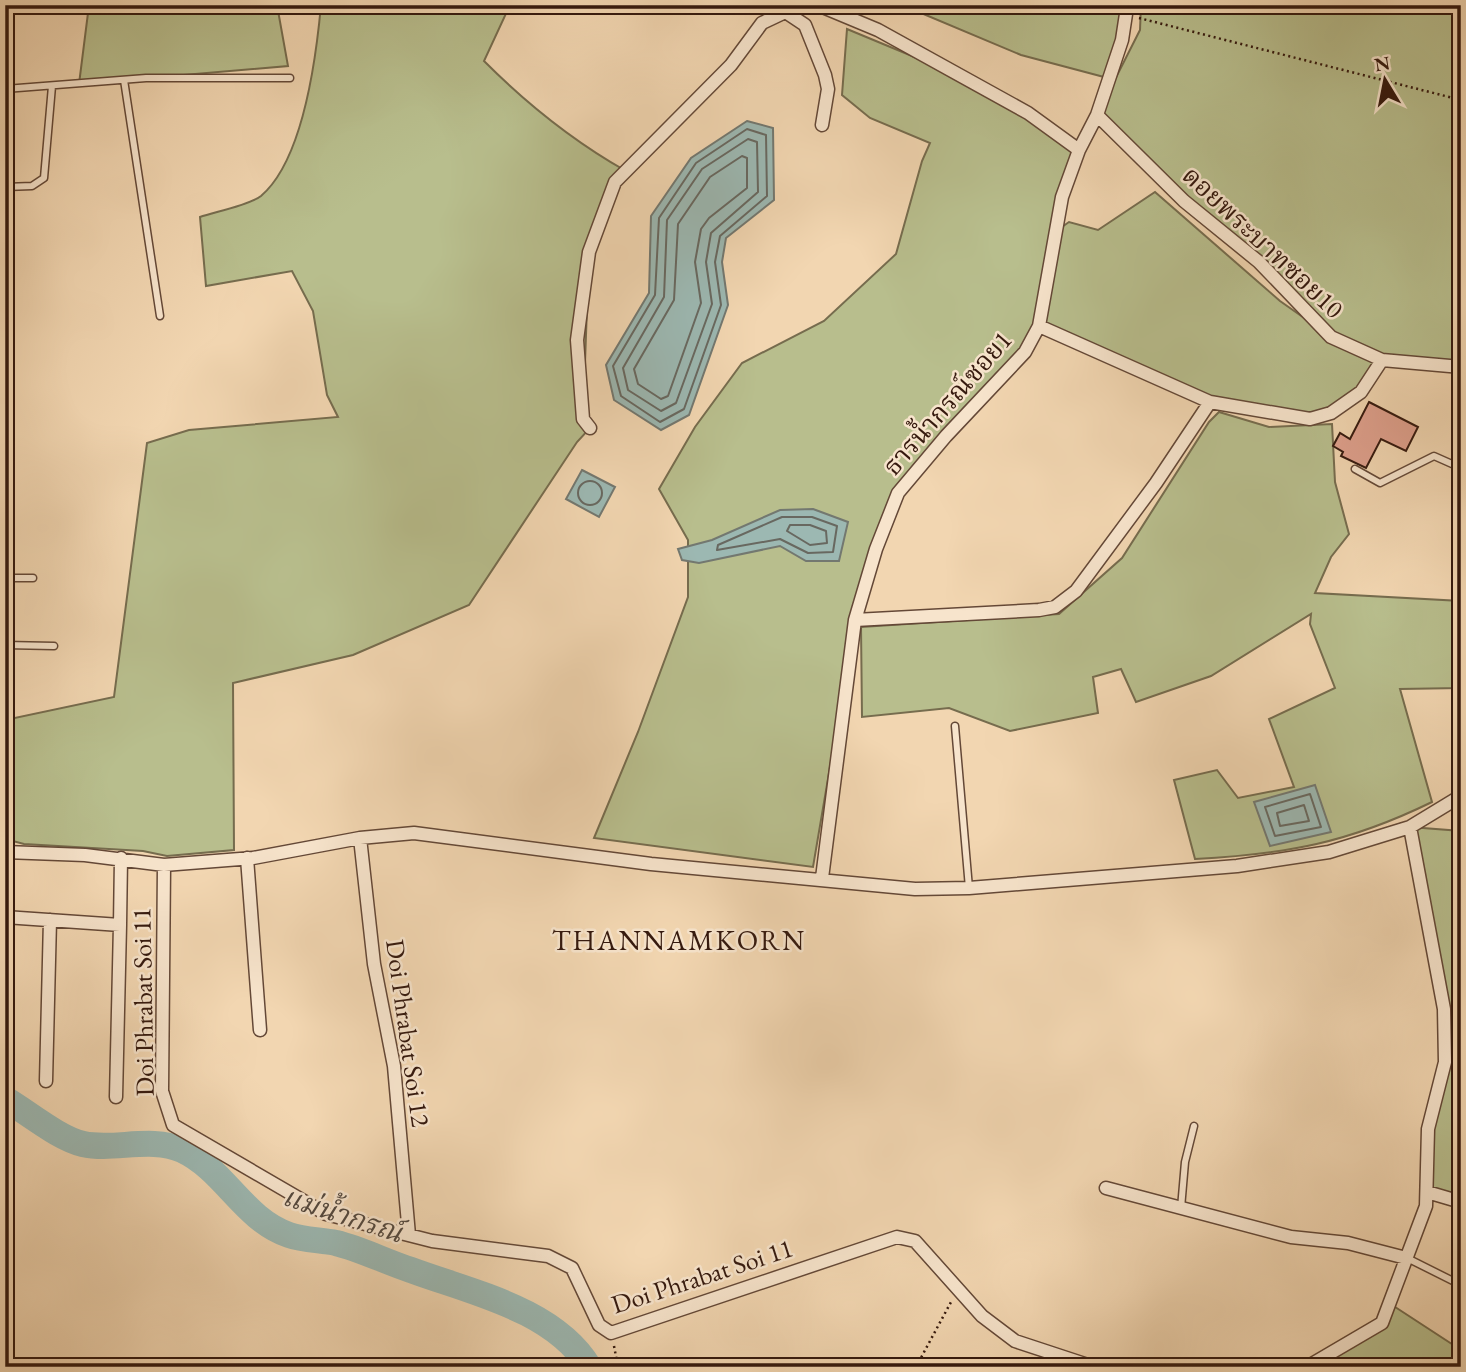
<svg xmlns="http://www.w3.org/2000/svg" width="1466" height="1372" viewBox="0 0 1466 1372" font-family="'EB Garamond','Noto Serif Thai',serif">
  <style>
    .green { fill: #b8be8d; stroke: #766c4e; stroke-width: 2 }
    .water { fill: #9cb8b2; stroke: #737870; stroke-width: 2 }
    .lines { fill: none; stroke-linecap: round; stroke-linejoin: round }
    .shore { stroke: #686860; stroke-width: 2 }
    .river { stroke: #9cb8b2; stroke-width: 26 }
    .building { fill: #dfa08d; stroke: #35190e; stroke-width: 2 }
    .lane-casing { stroke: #644837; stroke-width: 9 }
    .street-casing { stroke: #644837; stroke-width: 15 }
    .path { stroke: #35190e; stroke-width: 2.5; stroke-dasharray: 2 3.5; stroke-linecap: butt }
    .lane { stroke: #f7e4cc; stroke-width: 6 }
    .street { stroke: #f7e4cc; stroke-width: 12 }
    .labels { text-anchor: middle; stroke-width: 5; stroke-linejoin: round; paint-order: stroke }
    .street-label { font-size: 26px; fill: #35190e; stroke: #f7e4cc }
    .neighbourhood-label { font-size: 28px; letter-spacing: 2px; fill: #35190e; stroke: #f7e4cc }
    .water-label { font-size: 28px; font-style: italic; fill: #54493f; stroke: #f7e4cc }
  </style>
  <rect width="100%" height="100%" fill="#f2d6b1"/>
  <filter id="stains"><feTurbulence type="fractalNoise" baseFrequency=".00286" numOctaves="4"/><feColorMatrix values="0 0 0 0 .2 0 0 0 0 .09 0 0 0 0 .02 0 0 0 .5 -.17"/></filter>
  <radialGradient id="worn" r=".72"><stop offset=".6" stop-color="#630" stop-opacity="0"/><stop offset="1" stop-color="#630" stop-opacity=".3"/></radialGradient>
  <!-- green -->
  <path class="green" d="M89,5H277L288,66L79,84Z
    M321,5H510L484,61C527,104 573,141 626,171L589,252L583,418L590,428L577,442L469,605L353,655L233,683L234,850L167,856L143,851L24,844L5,839V720L114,697L147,443L189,430L338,417L327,395L313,311L292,271L206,286L200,217C214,212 250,205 261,196C303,160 316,59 321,5Z
    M902,5H1124L1126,14L1104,77L1021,55Z
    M1141,5H1461V367L1382,360L1361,392L1321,417L1210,402L1039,327L898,494L855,620L813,867L594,838L638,732L688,597V540L659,489L695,427L742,363L824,321L896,254L922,161L930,143L870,118L842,95L847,29L953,73L1079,150L1056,231L1069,222L1098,230L1155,192L1280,301L1327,334L1097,115L1140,30Z
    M1219,412L1269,427L1332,424L1335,482L1349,534L1331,557L1315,593L1461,601V688L1400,689L1432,802C1348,843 1287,854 1195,859L1174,780L1217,770L1238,798L1294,787L1269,719L1335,688L1310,624L1311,614L1211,676L1136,702L1121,669L1093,677L1098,713L1010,731L949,708L862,717L861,627L1059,614L1122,558L1209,422Z
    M1410,827L1461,831V1202L1427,1192L1428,1129L1445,1062L1444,1009Z
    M1389,1303L1461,1350V1367H1307L1382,1323Z"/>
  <!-- water -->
  <path class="water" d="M747,121L773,128L774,200L726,238L722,262L728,305L689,415L661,430L614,400L606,365L649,293L651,216L691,158Z
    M582,470L615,487L599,517L566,499Z
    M813,509L848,522L839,561H806L780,546L699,563L682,560L678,549L712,540L780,510Z
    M1315,785L1331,832L1270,846L1254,802Z"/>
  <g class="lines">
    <!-- shore -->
    <path class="shore" d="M747,129L766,135L767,196L720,236L715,262L721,305L684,409L660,422L621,396L613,366L655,295L659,218L696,163Z
      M748,139L757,142L758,192L711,233L706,262L712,304L676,403L661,411L628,390L623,368L664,297L667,220L702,169Z
      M742,156L747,158V188L709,218L701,229L695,262L701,303L668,396L661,399L638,384L634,369L674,300L678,224L710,177Z
      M578 493a12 12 0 1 1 24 0a12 12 0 1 1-24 0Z
      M782,517H812L837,526L833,552L808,553L780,539L717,550L718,545Z
      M790,525H810L826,531L827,543L810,545L787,531Z
      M1310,794L1321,827L1275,836L1265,807Z
      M1304,805L1309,821L1280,826L1277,813Z"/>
    <!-- river -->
    <path class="river" d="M5,1099C29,1113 58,1138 83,1144C114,1151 151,1136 182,1150C225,1170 243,1219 289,1235C303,1240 321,1240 336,1243C361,1249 386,1262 411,1270C470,1292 554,1309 589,1367"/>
  </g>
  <!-- building -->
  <path class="building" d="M1369,402L1418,427L1406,451L1381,439L1366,468L1341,456L1343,452L1333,446L1340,433L1350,439Z"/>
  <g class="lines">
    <!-- lane casing -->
    <g class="lane-casing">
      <path id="lane" d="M124,80L160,316
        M5,89L146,78H290
        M5,187L32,186L44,178L52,86
        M1355,469L1380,483L1434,456L1461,468
        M5,578H33
        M5,645L54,646
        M955,726L969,888
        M1181,1208L1185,1162L1194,1126
        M1407,1258L1461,1285"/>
    </g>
    <!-- street casing -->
    <g class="street-casing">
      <path id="street" d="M818,5L878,30L1028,113L1079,150
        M784,11L805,25L825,75L828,89L822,125
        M1097,115L1184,201L1259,262L1331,337L1382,360L1461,367
        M1039,326L1210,402L1310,419L1331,413L1361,392L1382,360
        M590,428L583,419L577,340L589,252L615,182L731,65L762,23L800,5
        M855,620L1039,610L1055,607L1076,591L1156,483L1210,402
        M360,838L374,964L394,1066L409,1235
        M5,852L85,855L164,865L253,858L360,838L414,833L651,864L915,889L969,888L1237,866L1329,852L1410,827L1461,796
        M247,858L260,1030
        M164,865L162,1091L173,1125L326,1214L432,1241L548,1256L572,1268L599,1325L611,1333L897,1237L915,1241L982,1316L1015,1341L1094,1367
        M822,878L855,620L876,549L898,493L946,436L1025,352L1039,326L1062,197L1079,150L1097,115L1122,40L1126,14L1124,5
        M5,917L120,925L121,858
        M46,1081L50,920
        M116,1097L120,925
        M1106,1188L1291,1237L1348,1243L1406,1258
        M1427,1192L1461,1202
        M1307,1367L1382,1323L1426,1206L1428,1129L1445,1062L1444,1009L1410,827"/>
    </g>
    <!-- path -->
    <path class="path" d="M1139,18L1461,100
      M614,1346L618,1367
      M916,1367L951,1302"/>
    <!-- lane -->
    <use href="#lane" class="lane"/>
    <!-- street -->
    <use href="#street" class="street"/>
  </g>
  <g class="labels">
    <!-- street labels -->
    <g class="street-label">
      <text transform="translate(1263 242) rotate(43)" y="9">ดอยพระบาทซอย10</text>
      <text transform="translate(947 403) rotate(-49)" y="9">ธารน้ำกรณ์ซอย1</text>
      <text transform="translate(143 1002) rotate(-91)" y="9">Doi Phrabat Soi 11</text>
      <text transform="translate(408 1033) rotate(82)" y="9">Doi Phrabat Soi 12</text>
      <text transform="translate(702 1276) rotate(-18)" y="9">Doi Phrabat Soi 11</text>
    </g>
    <!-- neighbourhood labels -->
    <g class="neighbourhood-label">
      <text x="679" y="950">THANNAMKORN</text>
    </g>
    <!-- water labels -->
    <g class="water-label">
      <text transform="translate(343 1214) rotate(18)" y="10">แม่น้ำกรณ์</text>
    </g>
  </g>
  <!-- margin -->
  <rect width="1466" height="1372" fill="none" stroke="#f2d6b1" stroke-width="28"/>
  <rect x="7" y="7" width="1452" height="1358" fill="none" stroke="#35190e" stroke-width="3.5"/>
  <rect x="14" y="14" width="1438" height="1344" fill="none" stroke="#35190e" stroke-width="2"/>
  <!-- north arrow -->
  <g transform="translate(1385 80) rotate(350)" stroke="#f7e4cc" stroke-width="5" paint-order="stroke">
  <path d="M0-5L12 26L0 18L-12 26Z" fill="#35190e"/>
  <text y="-10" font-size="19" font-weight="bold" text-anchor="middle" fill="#35190e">N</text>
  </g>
  <rect width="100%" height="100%" filter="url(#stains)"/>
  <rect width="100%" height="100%" fill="url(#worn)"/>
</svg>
